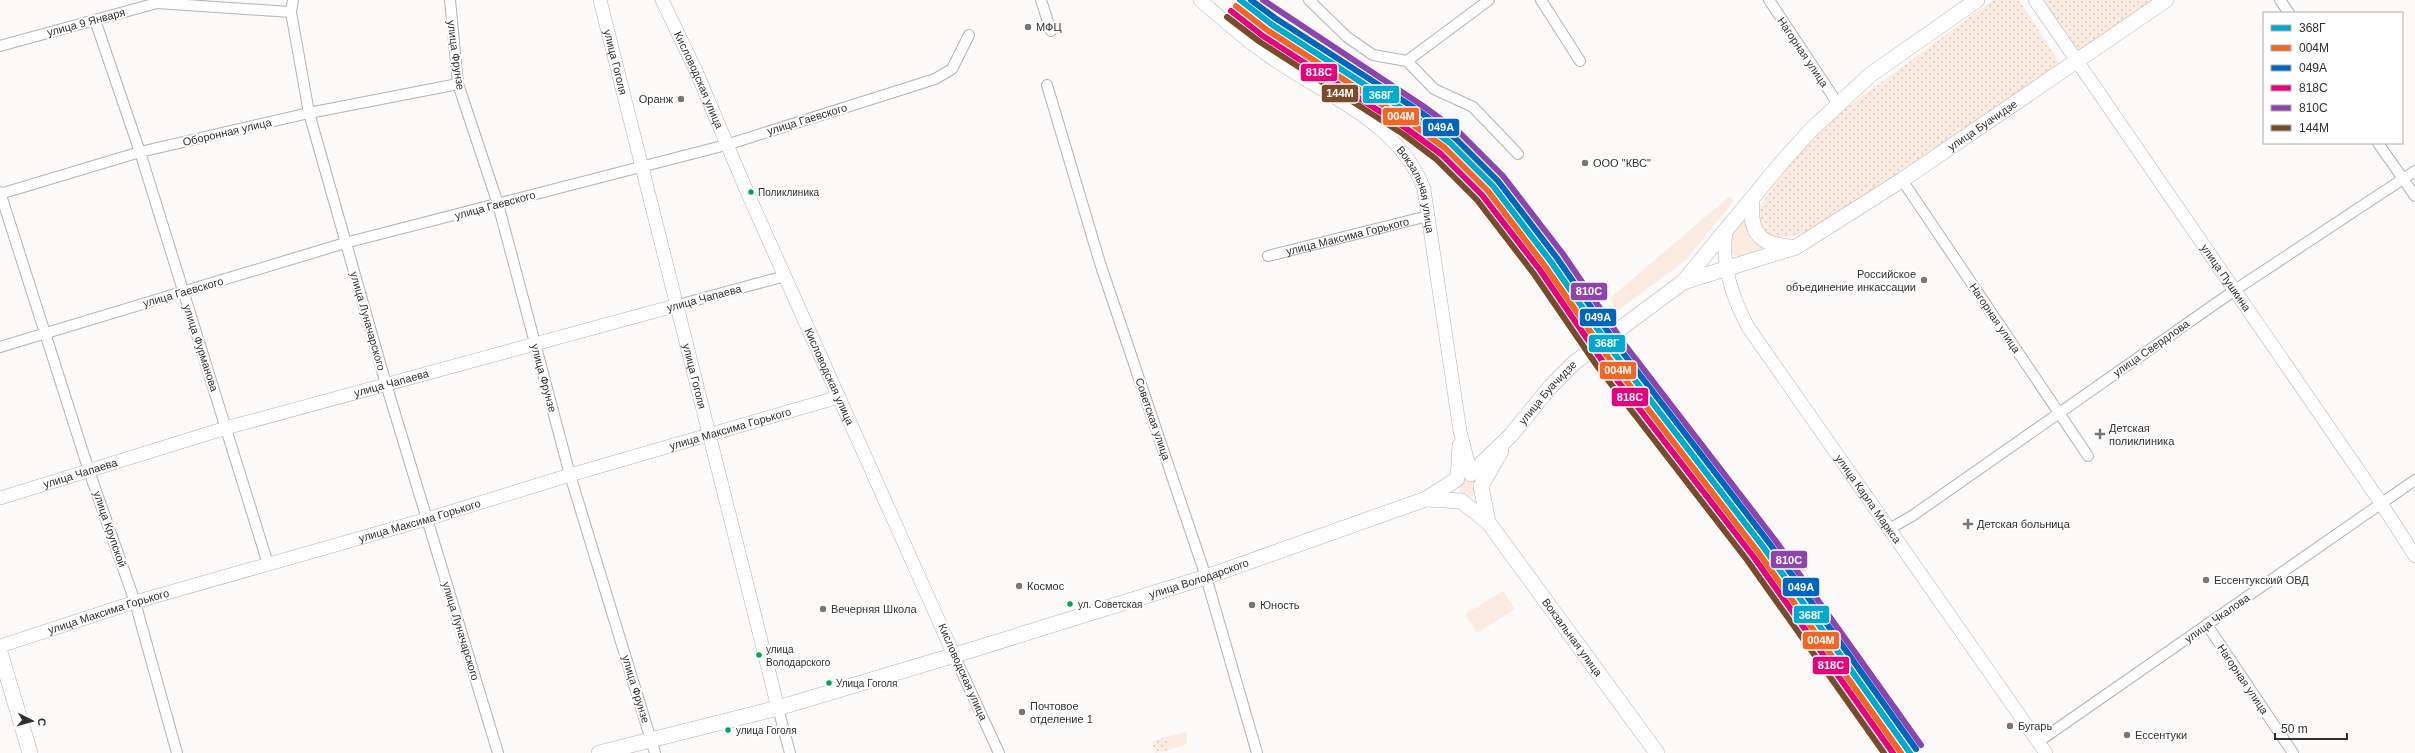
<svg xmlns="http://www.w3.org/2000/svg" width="2415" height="753" viewBox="0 0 2415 753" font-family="Helvetica,sans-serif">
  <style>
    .grass { fill: #fbebe0 }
    .park { fill: url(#park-dots) }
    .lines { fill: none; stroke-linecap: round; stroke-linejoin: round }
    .minor-casing { stroke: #b4b2b2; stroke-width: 12 }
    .tertiary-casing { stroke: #b4b2b2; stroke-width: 14 }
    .secondary-casing { stroke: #b4b2b2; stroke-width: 16 }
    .minor { stroke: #fffefe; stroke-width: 10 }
    .tertiary { stroke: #fffefe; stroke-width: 13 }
    .secondary { stroke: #fffefe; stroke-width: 15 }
    .rail-casing { stroke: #d5d4d3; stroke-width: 4.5 }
    .rail { stroke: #fff; stroke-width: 3; stroke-dasharray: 9; stroke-linecap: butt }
    .rail-1-casing { stroke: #fff; stroke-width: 9 }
    .rail-2-casing { stroke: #fff; stroke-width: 9 }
    .rail-3-casing { stroke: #fff; stroke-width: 9 }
    .rail-4-casing { stroke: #fff; stroke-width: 9 }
    .rail-5-casing { stroke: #fff; stroke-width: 9 }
    .rail-6-casing { stroke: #fff; stroke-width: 9 }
    .rail-1 { stroke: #00a9ce; stroke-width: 6 }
    .rail-2 { stroke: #f26522; stroke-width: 6 }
    .rail-3 { stroke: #0065bd; stroke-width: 6 }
    .rail-4 { stroke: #e5007d; stroke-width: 6 }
    .rail-5 { stroke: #8e44ad; stroke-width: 6 }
    .rail-6 { stroke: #7a4b2a; stroke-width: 6 }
    .poi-dot { fill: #787675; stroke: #fff; stroke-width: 1.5 }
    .bus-dot { fill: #00a651; stroke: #fff; stroke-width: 1.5 }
    .labels { text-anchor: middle; stroke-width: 4; stroke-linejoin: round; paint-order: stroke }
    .bus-label { font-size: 10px; fill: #312f2f; stroke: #fff; text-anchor: start }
    .street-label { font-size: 11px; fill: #312f2f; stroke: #fff }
    .poi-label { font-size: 11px; fill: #312f2f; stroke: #fff; text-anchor: start }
    .line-badge { stroke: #fff; stroke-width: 1.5 }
    .badge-label { font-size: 11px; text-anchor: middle; font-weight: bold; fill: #fff }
  </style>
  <defs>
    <pattern id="park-dots" width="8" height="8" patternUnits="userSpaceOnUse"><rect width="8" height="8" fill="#fbebe0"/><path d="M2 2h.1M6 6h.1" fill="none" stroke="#d8cac0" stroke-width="1.8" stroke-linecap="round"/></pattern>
  </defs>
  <rect width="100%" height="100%" fill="#fcfaf8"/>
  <!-- grass -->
  <path class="grass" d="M1730,196L1734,201L1686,260L1616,312L1610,298Z
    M1746,218L1767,248L1739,259L1730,251L1727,240Z
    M1459 488a9 9 0 1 1 18 0a9 9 0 1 1-18 0Z
    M1503,591L1515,609L1477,633L1465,614Z
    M1187,732V744L1169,750L1166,737Z"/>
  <!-- park -->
  <path class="park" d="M1993,0H2019L2060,64L1819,227L1792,237H1771L1760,226V207L1772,188L1797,156L1834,117Z
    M2041,0H2155L2076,54Z
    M1166,737L1169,750L1155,753L1152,741Z"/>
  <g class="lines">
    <!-- minor casing -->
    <g class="minor-casing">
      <g id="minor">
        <path d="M293,0L291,12L309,113L386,384L498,753"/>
        <path d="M450,0L458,84L498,204L570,475L655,753"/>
        <path d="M1041,0L1051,31"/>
        <path d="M1309,0L1347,37L1373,55L1407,61L1434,89L1473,107L1518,154"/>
        <path d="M1541,0L1580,61"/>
        <path d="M1769,0L1838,104"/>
        <path d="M2280,0L2289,13"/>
        <path d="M95,20L140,152L268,564"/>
        <path d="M0,46L157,3L291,12"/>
        <path d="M1407,61L1489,0"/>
        <path d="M1047,85L1100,263L1206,577L1257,753"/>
        <path d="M2378,143L2415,196"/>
        <path d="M1902,180L2088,456"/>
        <path d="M0,192L89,471L135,602L177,753"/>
        <path d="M0,194L140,152L309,113L458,84"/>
        <path id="s1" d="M1268,256L1428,216"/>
        <path d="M678,305L785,276"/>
        <path d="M0,347L345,243L726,145L894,92L935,79L952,69L969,35"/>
        <path d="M1891,528L1912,516L2235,290L2415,171"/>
        <path d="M2207,625L2293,753"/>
        <path d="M954,655L999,753"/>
        <path d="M778,708L790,753"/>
        <path d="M2038,742L2415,480"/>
      </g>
    </g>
    <!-- tertiary casing -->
    <g class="tertiary-casing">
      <g id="tertiary">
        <path id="s2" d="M600,0L778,708"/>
        <path id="s3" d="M662,0L696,71L748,194L954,655"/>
        <path id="s4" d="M1200,0C1222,19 1243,38 1266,54C1321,94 1399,121 1424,189L1460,431L1471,474"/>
        <path id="s5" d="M2035,0L2381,503L2415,556"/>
        <path id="s6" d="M1726,231C1721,265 1732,297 1748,327L2046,753"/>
        <path d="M1457,479L1459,445"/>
        <path id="s7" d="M0,498L226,428L678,305"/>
        <path id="s8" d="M0,646L135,602L427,519L570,475L839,397"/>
      </g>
    </g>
    <!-- secondary casing -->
    <g class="secondary-casing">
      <g id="secondary">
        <path d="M1752,200C1749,232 1759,245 1791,247"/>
        <path id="s9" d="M1683,282L1796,247L1902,180L2166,0"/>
        <path id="s10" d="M1471,474L1511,435L1551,386L1574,363L1683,282L1782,162L1810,131L1870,75L1977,0"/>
        <path id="s11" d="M1426,499L1461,501L1488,522L1657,753"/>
        <path d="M1488,522L1481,486L1501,451"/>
        <path d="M0,652L30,753"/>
        <path id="s12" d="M599,753L778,708L965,652L1206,577L1426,499L1457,479"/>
      </g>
    </g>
    <!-- minor -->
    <use href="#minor" class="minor"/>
    <!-- tertiary -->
    <use href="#tertiary" class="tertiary"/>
    <!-- secondary -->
    <use href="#secondary" class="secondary"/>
    <!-- rail casing -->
    <g class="rail-casing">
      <path id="rail" d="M1796,555L1824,615"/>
    </g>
    <!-- rail -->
    <use href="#rail" class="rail"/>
    <!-- rail-1 casing -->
    <g class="rail-1-casing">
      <path id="rail-1" d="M1240,0L1271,24L1415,117L1450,143L1493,186L1551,262L1614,353L1764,548L1910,753"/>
    </g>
    <!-- rail-2 casing -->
    <g class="rail-2-casing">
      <path id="rail-2" d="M1236,6L1267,30L1411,123L1445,148L1488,191L1545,266L1608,357L1758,552L1901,753"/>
    </g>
    <!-- rail-3 casing -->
    <g class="rail-3-casing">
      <path id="rail-3" d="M1251,0L1275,18L1419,111L1455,138L1498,181L1557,258L1620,349L1770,544L1916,749"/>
    </g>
    <!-- rail-4 casing -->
    <g class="rail-4-casing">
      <path id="rail-4" d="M1231,11L1263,36L1407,129L1441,154L1482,195L1540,270L1603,362L1753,556L1893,753"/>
    </g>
    <!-- rail-5 casing -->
    <g class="rail-5-casing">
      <path id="rail-5" d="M1263,0L1423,106L1460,133L1503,176L1563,254L1625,345L1775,540L1921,745"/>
    </g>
    <!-- rail-6 casing -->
    <g class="rail-6-casing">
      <path id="rail-6" d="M1227,17L1260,42L1403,134L1436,159L1477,200L1534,274L1597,366L1747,560L1884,753"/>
    </g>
    <!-- rail-1 -->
    <use href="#rail-1" class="rail-1"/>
    <!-- rail-2 -->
    <use href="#rail-2" class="rail-2"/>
    <!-- rail-3 -->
    <use href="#rail-3" class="rail-3"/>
    <!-- rail-4 -->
    <use href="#rail-4" class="rail-4"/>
    <!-- rail-5 -->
    <use href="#rail-5" class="rail-5"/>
    <!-- rail-6 -->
    <use href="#rail-6" class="rail-6"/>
  </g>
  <!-- markers -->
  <g class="poi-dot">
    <circle cx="1028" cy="27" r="4"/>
    <circle cx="681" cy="99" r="4"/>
    <circle cx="1585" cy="163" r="4"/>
    <circle cx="1924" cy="280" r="4"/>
    <path d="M2098 428h4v4h4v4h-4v4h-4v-4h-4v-4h4z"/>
    <path d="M1966 518h4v4h4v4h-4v4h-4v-4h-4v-4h4z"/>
    <circle cx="2206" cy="580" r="4"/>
    <circle cx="1019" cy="586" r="4"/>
    <circle cx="1252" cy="605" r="4"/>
    <circle cx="823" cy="609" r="4"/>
    <circle cx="1022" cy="712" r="4"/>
    <circle cx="2010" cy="726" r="4"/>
    <circle cx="2127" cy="735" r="4"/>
  </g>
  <g class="bus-dot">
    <circle cx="751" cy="192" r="3.5"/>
    <circle cx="1070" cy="604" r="3.5"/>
    <circle cx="759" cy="655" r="3.5"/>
    <circle cx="829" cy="683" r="3.5"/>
    <circle cx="728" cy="730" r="3.5"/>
  </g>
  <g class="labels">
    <!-- bus labels -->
    <g class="bus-label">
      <text x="758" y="196">Поликлиника</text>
      <text x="1078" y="608">ул. Советская</text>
      <text x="766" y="653">улица<tspan x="766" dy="13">Володарского</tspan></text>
      <text x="836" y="687">Улица Гоголя</text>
      <text x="736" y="734">улица Гоголя</text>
    </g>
    <!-- street labels -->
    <g class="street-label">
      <text transform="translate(86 22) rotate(-15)" y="4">улица 9 Января</text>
      <text transform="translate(1803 52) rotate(56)" y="4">Нагорная улица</text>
      <text transform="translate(456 55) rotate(82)" y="4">улица Фрунзе</text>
      <text dy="4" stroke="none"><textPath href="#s2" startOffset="64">улица Гоголя</textPath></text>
      <text dy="4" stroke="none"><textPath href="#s3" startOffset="88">Кисловодская улица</textPath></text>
      <text transform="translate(807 119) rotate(-17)" y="4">улица Гаевского</text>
      <text dy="4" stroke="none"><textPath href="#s9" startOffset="341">улица Буачидзе</textPath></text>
      <text transform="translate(227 132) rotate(-13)" y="4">Оборонная улица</text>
      <text dy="4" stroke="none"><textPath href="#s4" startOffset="295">Вокзальная улица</textPath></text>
      <text transform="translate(495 205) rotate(-15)" y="4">улица Гаевского</text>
      <text dy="4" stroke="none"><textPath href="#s1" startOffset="82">улица Максима Горького</textPath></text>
      <text dy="4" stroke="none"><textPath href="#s5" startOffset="337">улица Пушкина</textPath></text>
      <text transform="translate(183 292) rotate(-16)" y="4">улица Гаевского</text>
      <text transform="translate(704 298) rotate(-15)" y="4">улица Чапаева</text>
      <text transform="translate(1995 318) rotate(56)" y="4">Нагорная улица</text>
      <text transform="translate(368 321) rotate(74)" y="4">улица Луначарского</text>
      <text transform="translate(201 348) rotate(72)" y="4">улица Фурманова</text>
      <text transform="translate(2151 348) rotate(-35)" y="4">улица Свердлова</text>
      <text dy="4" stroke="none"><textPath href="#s2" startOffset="388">улица Гоголя</textPath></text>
      <text dy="4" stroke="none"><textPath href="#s3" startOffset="412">Кисловодская улица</textPath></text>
      <text transform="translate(544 378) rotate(75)" y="4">улица Фрунзе</text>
      <text dy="4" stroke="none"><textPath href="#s7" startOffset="408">улица Чапаева</textPath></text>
      <text dy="4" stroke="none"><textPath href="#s10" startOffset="112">улица Буачидзе</textPath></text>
      <text transform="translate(1153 419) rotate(71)" y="4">Советская улица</text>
      <text dy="4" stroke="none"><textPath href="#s8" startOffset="762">улица Максима Горького</textPath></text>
      <text dy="4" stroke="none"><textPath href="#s7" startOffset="84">улица Чапаева</textPath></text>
      <text dy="4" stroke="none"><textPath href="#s6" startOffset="310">улица Карла Маркса</textPath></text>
      <text dy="4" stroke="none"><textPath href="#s8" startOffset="438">улица Максима Горького</textPath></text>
      <text transform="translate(110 529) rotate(71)" y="4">улица Крупской</text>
      <text dy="4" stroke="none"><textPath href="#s12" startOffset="625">улица Володарского</textPath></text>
      <text dy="4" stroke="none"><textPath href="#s8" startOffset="114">улица Максима Горького</textPath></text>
      <text transform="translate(2217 618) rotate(-35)" y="4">улица Чкалова</text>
      <text transform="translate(461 631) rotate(73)" y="4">улица Луначарского</text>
      <text dy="4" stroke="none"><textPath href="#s11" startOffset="212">Вокзальная улица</textPath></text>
      <text transform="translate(963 672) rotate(66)" y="4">Кисловодская улица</text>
      <text transform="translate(2243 679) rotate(56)" y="4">Нагорная улица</text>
      <text transform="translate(636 689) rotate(73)" y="4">улица Фрунзе</text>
    </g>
    <!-- poi labels -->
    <g class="poi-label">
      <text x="1036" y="31">МФЦ</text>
      <text x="673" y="103" text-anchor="end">Оранж</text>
      <text x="1593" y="167">ООО "КВС"</text>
      <text x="1916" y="278" text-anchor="end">Российское<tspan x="1916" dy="13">объединение инкассации</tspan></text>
      <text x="2109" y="432">Детская<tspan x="2109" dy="13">поликлиника</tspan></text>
      <text x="1977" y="528">Детская больница</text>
      <text x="2214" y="584">Ессентукский ОВД</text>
      <text x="1027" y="590">Космос</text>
      <text x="1260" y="609">Юность</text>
      <text x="831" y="613">Вечерняя Школа</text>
      <text x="1030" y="710">Почтовое<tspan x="1030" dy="13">отделение 1</tspan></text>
      <text x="2018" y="730">Бугарь</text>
      <text x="2135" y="739">Ессентуки</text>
    </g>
  </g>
  <g class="line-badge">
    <rect x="1300" y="63" width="38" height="19" rx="4" fill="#e5007d"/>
    <rect x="1321" y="84" width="38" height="19" rx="4" fill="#7a4b2a"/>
    <rect x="1362" y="85" width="38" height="19" rx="4" fill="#00a9ce"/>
    <rect x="1382" y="107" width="38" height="19" rx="4" fill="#f26522"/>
    <rect x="1422" y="118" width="38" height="19" rx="4" fill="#0065bd"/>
    <rect x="1570" y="282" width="38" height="19" rx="4" fill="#8e44ad"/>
    <rect x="1579" y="308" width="38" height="19" rx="4" fill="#0065bd"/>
    <rect x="1588" y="334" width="38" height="19" rx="4" fill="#00a9ce"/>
    <rect x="1599" y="361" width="38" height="19" rx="4" fill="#f26522"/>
    <rect x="1611" y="387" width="38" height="20" rx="4" fill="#e5007d"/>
    <rect x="1770" y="550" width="38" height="19" rx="4" fill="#8e44ad"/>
    <rect x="1782" y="577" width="38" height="20" rx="4" fill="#0065bd"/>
    <rect x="1793" y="605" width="37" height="19" rx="4" fill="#00a9ce"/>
    <rect x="1802" y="631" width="38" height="19" rx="4" fill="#f26522"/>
    <rect x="1812" y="656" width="38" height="19" rx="4" fill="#e5007d"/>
  </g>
  <g class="badge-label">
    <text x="1319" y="76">818С</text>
    <text x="1340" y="97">144М</text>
    <text x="1381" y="99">368Г</text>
    <text x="1401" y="120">004М</text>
    <text x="1441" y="131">049А</text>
    <text x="1589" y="295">810С</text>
    <text x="1598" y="321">049А</text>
    <text x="1607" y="347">368Г</text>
    <text x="1618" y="374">004М</text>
    <text x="1630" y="401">818С</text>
    <text x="1789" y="564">810С</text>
    <text x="1801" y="591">049А</text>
    <text x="1811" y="619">368Г</text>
    <text x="1821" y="644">004М</text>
    <text x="1831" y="669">818С</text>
  </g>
  <!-- legend -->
  <rect x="2263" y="12" width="140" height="132" fill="#ffffff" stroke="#adacac"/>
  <rect x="2271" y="25" width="20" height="6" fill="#00a9ce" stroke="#adacac"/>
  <text x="2299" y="32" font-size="12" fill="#312f2f">368Г</text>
  <rect x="2271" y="45" width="20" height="6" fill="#f26522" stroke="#adacac"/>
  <text x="2299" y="52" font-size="12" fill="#312f2f">004М</text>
  <rect x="2271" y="65" width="20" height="6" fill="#0065bd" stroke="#adacac"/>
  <text x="2299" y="72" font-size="12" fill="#312f2f">049А</text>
  <rect x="2271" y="85" width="20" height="6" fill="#e5007d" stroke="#adacac"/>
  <text x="2299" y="92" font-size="12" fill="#312f2f">818С</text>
  <rect x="2271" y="105" width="20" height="6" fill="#8e44ad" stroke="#adacac"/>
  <text x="2299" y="112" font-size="12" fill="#312f2f">810С</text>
  <rect x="2271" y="125" width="20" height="6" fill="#7a4b2a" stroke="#adacac"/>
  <text x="2299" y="132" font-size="12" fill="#312f2f">144М</text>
  <!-- north arrow -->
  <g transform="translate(32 721) rotate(96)" stroke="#ffffff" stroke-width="3" paint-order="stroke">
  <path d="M0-3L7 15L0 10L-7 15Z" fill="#312f2f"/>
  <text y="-6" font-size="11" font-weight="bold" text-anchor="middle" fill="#312f2f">С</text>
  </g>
  <!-- scale -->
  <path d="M2275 733v6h72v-6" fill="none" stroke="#312f2f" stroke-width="2"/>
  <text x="2281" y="733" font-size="12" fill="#312f2f" stroke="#ffffff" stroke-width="3" paint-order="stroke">50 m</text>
</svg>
